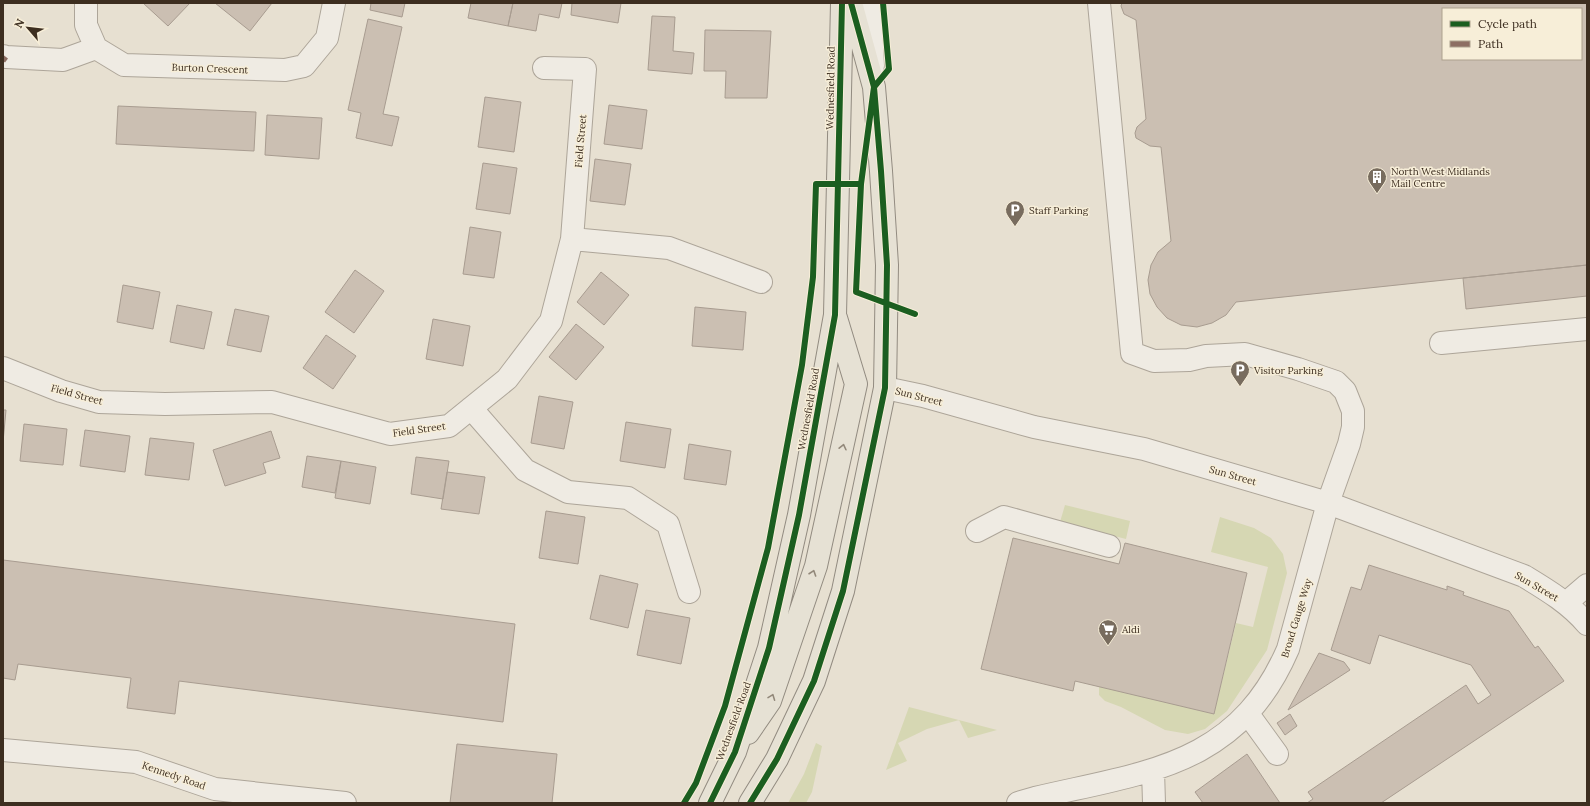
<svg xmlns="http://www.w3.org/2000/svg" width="1590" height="806" viewBox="0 0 1590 806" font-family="Lora,serif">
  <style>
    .green { fill: #d6d7b3 }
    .building { fill: #cbbfb2; stroke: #a89c90; fill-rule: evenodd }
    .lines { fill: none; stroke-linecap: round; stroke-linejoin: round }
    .minor-casing { stroke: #ada599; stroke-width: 24 }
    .major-casing { stroke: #928b80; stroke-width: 24 }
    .minor { stroke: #efebe3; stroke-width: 22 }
    .major { stroke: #e6e1d4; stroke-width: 22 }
    .quiet { stroke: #8d6e63; stroke-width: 5; stroke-dasharray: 10 5; stroke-linecap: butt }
    .cycleway-casing { stroke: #f7eed8; stroke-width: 8 }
    .cycleway { stroke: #1b5e20; stroke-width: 6 }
    .oneway { stroke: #92887a }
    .labels { text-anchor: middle; stroke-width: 3; stroke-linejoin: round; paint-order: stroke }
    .street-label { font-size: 10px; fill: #3d2e20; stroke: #f7eed8 }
    .poi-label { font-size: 10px; fill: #3d2e20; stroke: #f7eed8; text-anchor: start }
  </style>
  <rect width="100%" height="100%" fill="#e7e0d1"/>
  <!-- green -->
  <path class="green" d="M1065,505L1130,521L1126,539L1060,522Z
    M1220,517L1254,528L1271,538L1283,554L1287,573L1267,650L1227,711L1205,729L1188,734L1165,730L1121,707L1105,701L1099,695V686L1214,714L1236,623L1253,627L1268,567L1211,552Z
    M909,707L997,730L968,738L959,720L927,729L898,743L907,761L886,770Z
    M816,743L822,746L812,792L806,803H788L804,774Z"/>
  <!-- building -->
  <path class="building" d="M143,3H190L168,26Z
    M215,3H272L250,31Z
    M371,3H405L402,17L370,10Z
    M471,3H513L508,26L468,18Z
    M513,3H562L559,18L539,14L536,31L508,26Z
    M572,3H621L618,23L571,15Z
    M1122,3H1587V265L1236,302L1226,315L1212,323L1197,327L1181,325L1167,318L1157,307L1150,294L1148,280L1151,265L1158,252L1171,241L1161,147L1150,146L1136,138L1135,133L1137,127L1146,119L1136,20L1124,14L1121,6ZM1443,9H1581V59H1443Z
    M652,16L675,17L673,51L694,53L692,74L648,70Z
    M368,19L402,27L383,114L399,117L392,146L356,138L361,113L348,110Z
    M705,30L771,31L767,98H725L726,71H704Z
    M485,97L521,102L514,152L478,147Z
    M609,105L647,110L642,149L604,144Z
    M118,106L256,112L254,151L116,144Z
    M267,115L322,118L319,159L265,155Z
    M595,159L631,164L625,205L590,201Z
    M483,163L517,168L510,214L476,209Z
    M470,227L501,232L494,278L463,274Z
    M1587,265V296L1466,309L1463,278Z
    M355,270L384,291L354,333L325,312Z
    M601,272L629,295L604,325L577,302Z
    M123,285L160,292L153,329L117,322Z
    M177,305L212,312L204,349L170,342Z
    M695,307L746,312L743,350L692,346Z
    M235,309L269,316L261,352L227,345Z
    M433,319L470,326L463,366L426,359Z
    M576,324L604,347L576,380L549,357Z
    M326,335L356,356L333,389L303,368Z
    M539,396L573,402L564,449L531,443Z
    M3,410H6L3,442Z
    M626,422L671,429L665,468L620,461Z
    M24,424L67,429L63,465L20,461Z
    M85,430L130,436L125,472L80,466Z
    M271,431L280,458L263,463L266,473L225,486L213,450Z
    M150,438L194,443L189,480L145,475Z
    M689,444L731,451L726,485L684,479Z
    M307,456L341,461L335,493L302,487Z
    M416,457L449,461L443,499L411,494Z
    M341,461L376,467L370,504L335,498Z
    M447,472L485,477L479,514L441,509Z
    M546,511L585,517L578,564L539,558Z
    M1013,538L1119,564L1125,543L1247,573L1214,714L1075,681L1073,691L981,669Z
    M3,560L515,624L503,722L179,681L175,714L127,708L131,678L18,664L15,680L3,678Z
    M1369,565L1447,590V586L1464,592L1463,595L1509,611L1535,648L1538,646L1564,681L1381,803H1307L1313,799L1308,792L1466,685L1478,704L1491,695L1471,665L1379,635L1370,664L1331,650L1351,587L1361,590Z
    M600,575L638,584L628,628L590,619Z
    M646,610L690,618L681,664L637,655Z
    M1319,653L1344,662L1350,670L1288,710Z
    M1290,714L1297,726L1285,735L1277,723Z
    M457,744L557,754L552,803H450Z
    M1247,754L1280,803H1203L1195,792Z"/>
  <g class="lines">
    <!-- minor casing -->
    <g class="minor-casing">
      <path id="minor" d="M86,3V25L96,48L124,65L285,70L304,66L327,38L334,3
        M870,3L873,66
        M3,56L6,57L63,60L96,48
        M572,239L669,248L761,282
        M1441,343L1587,329
        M3,368L61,391L99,402L165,404L272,402L390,434L449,426L507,379L551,321L572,239L585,69L544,68
        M885,388L923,396L1034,427L1144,449L1328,503L1524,576C1547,590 1569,603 1587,624
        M471,408L525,470L568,492L628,498L668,524L689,592
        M977,531L1004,517L1109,546
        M1566,603L1587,585
        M1248,714L1277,754
        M3,750L136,762L215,789L345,803
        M1153,770L1154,803
        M1018,803L1035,798C1145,772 1237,767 1288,649L1328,503L1349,444L1353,427V411L1345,391L1336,382L1298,369L1245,354L1206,356L1189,360L1154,361L1132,353L1099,3"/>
    </g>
    <!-- major casing -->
    <g class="major-casing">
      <path id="major" d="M748,733L770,701L816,566L856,384L836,318
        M710,803L735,752L769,648L799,515L835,315L842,3
        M750,803L777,759L814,681L843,591L885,388L887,265L881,171L874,87L851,3"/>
    </g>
    <!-- minor -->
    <use href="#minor" class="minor"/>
    <!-- major -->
    <use href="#major" class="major"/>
    <!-- quiet -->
    <path class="quiet" d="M3,61L6,57"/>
    <!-- cycleway casing -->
    <g class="cycleway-casing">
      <path id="cycleway" d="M861,184L874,87L889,69L883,3
        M684,803L696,783L725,706L768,548L802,365L813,277L816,184H861L856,292L915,314
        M710,803L735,752L769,648L799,515L835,315L842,3
        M750,803L777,759L814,681L843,591L885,388L887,265L881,171L874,87L851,3"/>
    </g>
    <!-- cycleway -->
    <use href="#cycleway" class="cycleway"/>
  </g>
  <!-- one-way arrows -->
  <defs><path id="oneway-chevron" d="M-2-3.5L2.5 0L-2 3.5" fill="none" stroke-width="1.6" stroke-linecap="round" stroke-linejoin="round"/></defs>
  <g class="oneway">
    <use href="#oneway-chevron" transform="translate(843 447) rotate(-77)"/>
    <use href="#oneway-chevron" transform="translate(813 573) rotate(-71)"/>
    <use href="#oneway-chevron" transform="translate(772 697) rotate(-69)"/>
  </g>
  <!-- icons -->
  <defs>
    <g id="building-pin" transform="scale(1)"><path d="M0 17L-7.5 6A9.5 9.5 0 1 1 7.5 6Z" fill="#786c5e" stroke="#f7eed8"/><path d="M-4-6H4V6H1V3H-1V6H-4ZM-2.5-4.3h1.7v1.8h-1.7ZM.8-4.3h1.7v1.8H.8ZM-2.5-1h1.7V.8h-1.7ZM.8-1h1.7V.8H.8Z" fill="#fff"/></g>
    <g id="parking-pin" transform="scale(1)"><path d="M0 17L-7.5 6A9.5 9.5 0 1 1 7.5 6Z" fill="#786c5e" stroke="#f7eed8"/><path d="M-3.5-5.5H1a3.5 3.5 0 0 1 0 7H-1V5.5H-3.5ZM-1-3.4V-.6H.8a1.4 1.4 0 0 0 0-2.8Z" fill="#fff"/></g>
    <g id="supermarket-pin" transform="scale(1)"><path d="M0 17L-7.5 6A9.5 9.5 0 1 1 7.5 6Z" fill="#786c5e" stroke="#f7eed8"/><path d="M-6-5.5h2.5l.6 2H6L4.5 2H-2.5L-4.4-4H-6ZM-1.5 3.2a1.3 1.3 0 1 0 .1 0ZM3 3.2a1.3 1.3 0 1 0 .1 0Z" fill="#fff"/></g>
  </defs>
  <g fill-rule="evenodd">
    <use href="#building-pin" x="1377" y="177"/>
    <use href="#parking-pin" x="1015" y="210"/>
    <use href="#parking-pin" x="1240" y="370"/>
    <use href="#supermarket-pin" x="1108" y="629"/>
  </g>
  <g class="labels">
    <!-- street labels -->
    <g class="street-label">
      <text transform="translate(210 68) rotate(2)" y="4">Burton Crescent</text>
      <text transform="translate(830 88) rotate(-89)" y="4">Wednesfield Road</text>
      <text transform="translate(580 141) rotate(-85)" y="4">Field Street</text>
      <text transform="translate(77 394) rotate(15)" y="4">Field Street</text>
      <text transform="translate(919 396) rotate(14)" y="4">Sun Street</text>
      <text transform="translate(808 409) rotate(-80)" y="4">Wednesfield Road</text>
      <text transform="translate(419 429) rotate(-8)" y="4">Field Street</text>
      <text transform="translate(1233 475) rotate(16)" y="4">Sun Street</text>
      <text transform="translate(1537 586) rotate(30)" y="4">Sun Street</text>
      <text transform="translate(1296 618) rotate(-73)" y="4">Broad Gauge Way</text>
      <text transform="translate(733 721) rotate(-70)" y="4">Wednesfield Road</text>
      <text transform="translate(174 775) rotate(19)" y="4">Kennedy Road</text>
    </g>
    <!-- poi labels -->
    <g class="poi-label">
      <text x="1391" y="175">North West Midlands<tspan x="1391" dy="12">Mail Centre</tspan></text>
      <text x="1029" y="214">Staff Parking</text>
      <text x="1254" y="374">Visitor Parking</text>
      <text x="1122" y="633">Aldi</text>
    </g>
  </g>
  <!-- border -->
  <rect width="1590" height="806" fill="none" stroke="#3d2e20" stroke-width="8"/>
  <!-- legend -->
  <rect x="1442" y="8" width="140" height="52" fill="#f7eed8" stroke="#ada18e"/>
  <rect x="1450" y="21" width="20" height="6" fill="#1b5e20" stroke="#ada18e"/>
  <text x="1478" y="28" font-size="12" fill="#3d2e20">Cycle path</text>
  <rect x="1450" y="41" width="20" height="6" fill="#8d6e63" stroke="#ada18e"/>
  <text x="1478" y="48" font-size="12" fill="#3d2e20">Path</text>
  <!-- north arrow -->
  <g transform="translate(28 28) rotate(298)" stroke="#f7eed8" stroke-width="3" paint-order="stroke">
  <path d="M0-3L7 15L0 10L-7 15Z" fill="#3d2e20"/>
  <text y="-6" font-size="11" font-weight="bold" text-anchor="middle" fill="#3d2e20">N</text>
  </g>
</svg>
